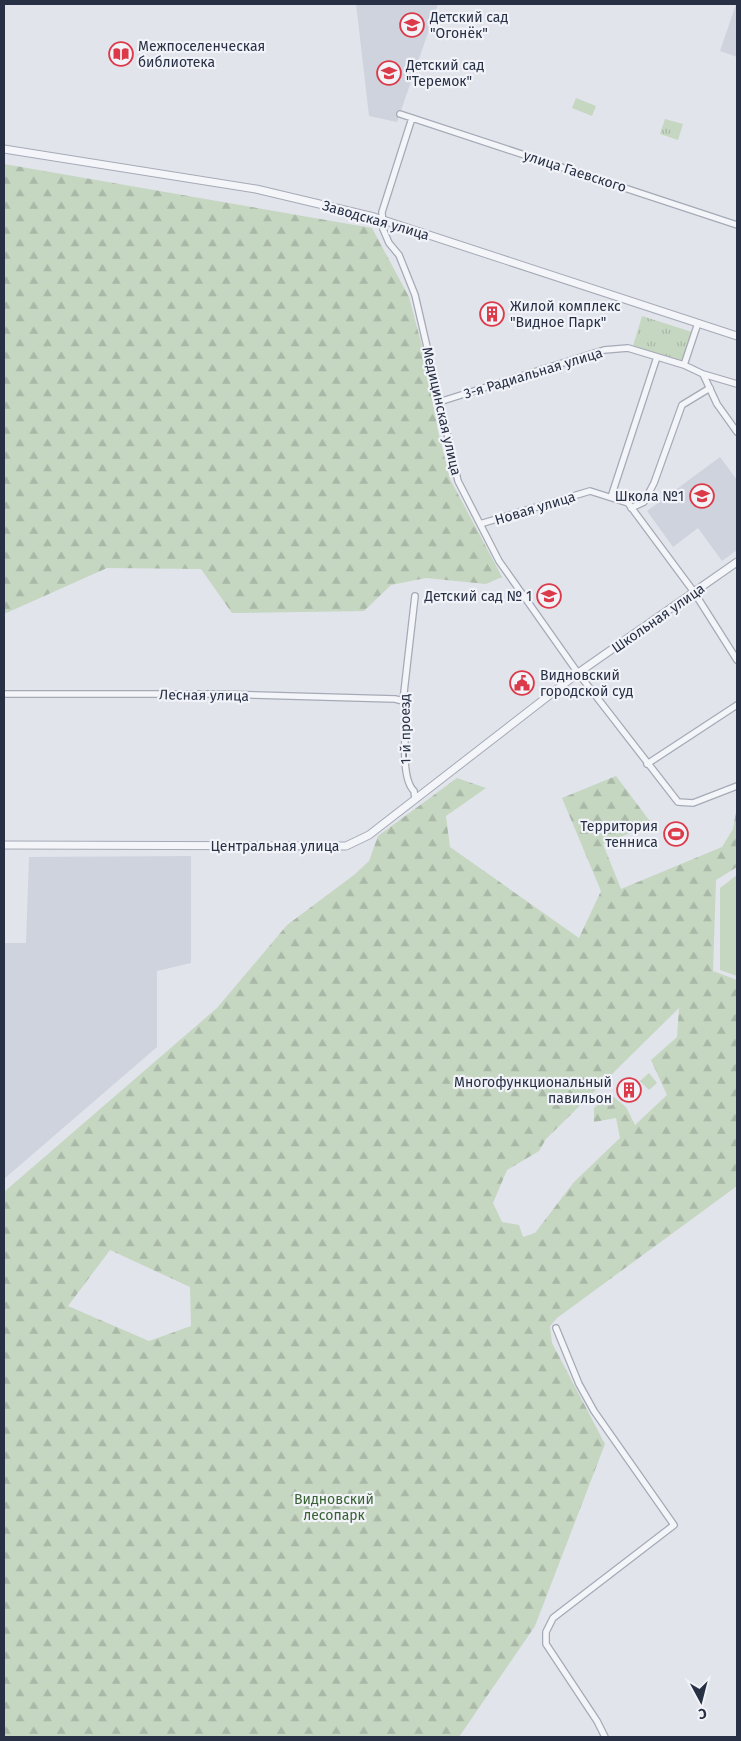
<svg xmlns="http://www.w3.org/2000/svg" width="741" height="1741" viewBox="0 0 741 1741" font-family="'Fira Sans',sans-serif">
  <style>
    .built { fill: #cfd3dd }
    .grass { fill: url(#grass-tufts) }
    .forest { fill: url(#forest-firs); fill-rule: evenodd }
    .pitch { fill: #c5d6c1 }
    .lines { fill: none; stroke-linecap: round; stroke-linejoin: round }
    .minor-casing { stroke: #a5aab6; stroke-width: 8 }
    .tertiary-casing { stroke: #a5aab6; stroke-width: 9 }
    .minor { stroke: #f4f5f9; stroke-width: 5.5 }
    .tertiary { stroke: #f4f5f9; stroke-width: 7 }
    .labels { text-anchor: middle; stroke-width: 4.5; stroke-linejoin: round; paint-order: stroke }
    .poi-label { font-size: 14px; fill: #273044; stroke: #f1f3f8; text-anchor: start }
    .street-label { font-size: 14px; fill: #273044; stroke: #f1f3f8 }
    .park-label { font-size: 14px; fill: #396233; stroke: #f1f3f8 }
  </style>
  <defs>
    <pattern id="grass-tufts" width="24" height="20" patternUnits="userSpaceOnUse" patternTransform="scale(1.25)"><rect width="24" height="20" fill="#c5d6c1"/><path d="M3 7l-1-3M5 7V3M7 7l1-3M15 17l-1-3M17 17v-4M19 17l1-3" fill="none" stroke="#a9b8a7"/></pattern>
    <pattern id="forest-firs" width="22" height="20" patternUnits="userSpaceOnUse" patternTransform="scale(1.25)"><rect width="22" height="20" fill="#c5d6c1"/><path d="M5 1l3.5 6h-7zM16 11l3.5 6h-7z" fill="#a9b8a7"/></pattern>
  </defs>
  <rect width="100%" height="100%" fill="#e1e4eb"/>
  <!-- built -->
  <path class="built" d="M356,4H438L397,122L369,116Z
    M736,4H737V57L720,51Z
    M720,457L737,480V550L722,561L698,528L673,547L647,511Z
    M191,856V963L157,971V1047L4,1179V943H26L29,857Z"/>
  <!-- grass -->
  <path class="grass" d="M665,119L683,124L678,140L660,134Z
    M642,316L692,332L682,361L633,346Z
    M649,1073L657,1083L649,1090L640,1081Z"/>
  <!-- forest -->
  <path class="forest" d="M4,164L372,228L409,297L423,350L438,431L450,479L502,577L486,584L426,578L391,585L364,611L232,613L201,569L107,568L4,614Z
    M616,776L652,824L603,844L621,889L722,847L733,829L737,806V867L716,880L713,971L737,980V1186L557,1318L550,1326L552,1343L605,1444L535,1626L459,1737H4V1192L217,1008L287,925L354,875L369,861L378,836L457,778L486,788L446,816L450,847L579,938L601,891L562,798ZM679,1008L677,1037L651,1060L667,1095L635,1125L626,1107L610,1094L594,1108V1122L616,1118L620,1138L574,1182L535,1233L523,1237L519,1225L502,1222L493,1203L507,1170L539,1151L546,1139ZM110,1250L190,1287L191,1326L149,1341L68,1306Z"/>
  <!-- pitch -->
  <path class="pitch" d="M576,98L596,106L592,116L572,108Z
    M737,875V976L720,970V888Z"/>
  <g class="lines">
    <!-- minor casing -->
    <g class="minor-casing">
      <path id="minor" d="M400,114L737,225
        M412,118L382,212L383,229L389,243L399,255L415,295L458,481L499,561L578,673L678,802L693,803L737,786
        M684,365L698,323
        M703,374L737,384
        M439,402L604,350L628,348L684,365L703,374L717,404L737,432
        M611,497L657,357
        M631,508L644,502L654,483L682,405L710,388
        M480,524L590,491L628,503L694,592L737,660
        M4,694H216L395,699L403,701
        M647,764L737,705
        M415,799L414,791C400,778 406,729 406,710L403,701L415,596
        M556,1328L579,1384L594,1411L674,1525L553,1618L546,1632V1644L597,1721L605,1737"/>
    </g>
    <!-- tertiary casing -->
    <g class="tertiary-casing">
      <path id="tertiary" d="M4,149L256,189L374,217L737,336
        M4,845L346,846L369,835L578,673L737,562"/>
    </g>
    <!-- minor -->
    <use href="#minor" class="minor"/>
    <!-- tertiary -->
    <use href="#tertiary" class="tertiary"/>
  </g>
  <!-- icons -->
  <defs>
    <g id="school-ring" transform="scale(1.25)"><circle r="9.5" fill="#f1f3f8" stroke="#dc3a49" stroke-width="1.5"/><path d="M0-5L7-2L0 1L-7-2ZM-4 1L0 2.5L4 1V4Q0 6-4 4Z" fill="#dc3a49"/></g>
    <g id="library-ring" transform="scale(1.25)"><circle r="9.5" fill="#f1f3f8" stroke="#dc3a49" stroke-width="1.5"/><path d="M-6-4Q-3-5.5-.7-3.5V5Q-3 3-6 4ZM6-4Q3-5.5 .7-3.5V5Q3 3 6 4Z" fill="#dc3a49"/></g>
    <g id="building-ring" transform="scale(1.25)"><circle r="9.5" fill="#f1f3f8" stroke="#dc3a49" stroke-width="1.5"/><path d="M-4-6H4V6H1V3H-1V6H-4ZM-2.5-4.3h1.7v1.8h-1.7ZM.8-4.3h1.7v1.8H.8ZM-2.5-1h1.7V.8h-1.7ZM.8-1h1.7V.8H.8Z" fill="#dc3a49"/></g>
    <g id="civic-ring" transform="scale(1.25)"><circle r="9.5" fill="#f1f3f8" stroke="#dc3a49" stroke-width="1.5"/><path d="M-.6-6.5H3V-4.5H.6V-3L4-1V1h2V6H-6V1h2V-1L-.6-3ZM-1.2 2.5V6h2.4V2.5Z" fill="#dc3a49"/></g>
    <g id="stadium-ring" transform="scale(1.25)"><circle r="9.5" fill="#f1f3f8" stroke="#dc3a49" stroke-width="1.5"/><path d="M0-5a6.5 5 0 1 0 0 10a6.5 5 0 1 0 0-10ZM-3.5-1.8h7v3.6h-7Z" fill="#dc3a49"/></g>
  </defs>
  <g fill-rule="evenodd">
    <use href="#school-ring" x="412" y="25"/>
    <use href="#library-ring" x="121" y="54"/>
    <use href="#school-ring" x="389" y="73"/>
    <use href="#building-ring" x="492" y="314"/>
    <use href="#school-ring" x="702" y="496"/>
    <use href="#school-ring" x="549" y="596"/>
    <use href="#civic-ring" x="522" y="683"/>
    <use href="#stadium-ring" x="676" y="834"/>
    <use href="#building-ring" x="629" y="1090"/>
  </g>
  <g class="labels">
    <!-- poi labels -->
    <g class="poi-label">
      <text x="430" y="22">Детский сад<tspan x="430" dy="16">"Огонёк"</tspan></text>
      <text x="138" y="51">Межпоселенческая<tspan x="138" dy="16">библиотека</tspan></text>
      <text x="406" y="70">Детский сад<tspan x="406" dy="16">"Теремок"</tspan></text>
      <text x="510" y="311">Жилой комплекс<tspan x="510" dy="16">"Видное Парк"</tspan></text>
      <text x="684" y="501" text-anchor="end">Школа №1</text>
      <text x="532" y="601" text-anchor="end">Детский сад № 1</text>
      <text x="540" y="680">Видновский<tspan x="540" dy="16">городской суд</tspan></text>
      <text x="658" y="831" text-anchor="end">Территория<tspan x="658" dy="16">тенниса</tspan></text>
      <text x="612" y="1087" text-anchor="end">Многофункциональный<tspan x="612" dy="16">павильон</tspan></text>
    </g>
    <!-- street labels -->
    <g class="street-label">
      <text transform="translate(575 171) rotate(18)" y="5">улица Гаевского</text>
      <text transform="translate(376 220) rotate(16)" y="5">Заводская улица</text>
      <text transform="translate(533 373) rotate(-17)" y="5">3-я Радиальная улица</text>
      <text transform="translate(442 411) rotate(77)" y="5">Медицинская улица</text>
      <text transform="translate(535 508) rotate(-17)" y="5">Новая улица</text>
      <text transform="translate(658 618) rotate(-35)" y="5">Школьная улица</text>
      <text transform="translate(204 695) rotate(1)" y="5">Лесная улица</text>
      <text transform="translate(405 729) rotate(-91)" y="5">1-й проезд</text>
      <text x="275" y="851">Центральная улица</text>
    </g>
    <!-- park labels -->
    <g class="park-label">
      <text x="334" y="1504">Видновский<tspan x="334" dy="16">лесопарк</tspan></text>
    </g>
  </g>
  <!-- border -->
  <rect width="741" height="1741" fill="none" stroke="#273044" stroke-width="10"/>
  <!-- north arrow -->
  <g transform="translate(701 1701) rotate(173)" stroke="#f1f3f8" stroke-width="4" paint-order="stroke">
  <path d="M0-4L9 19L0 12L-9 19Z" fill="#273044"/>
  <text y="-8" font-size="14" font-weight="bold" text-anchor="middle" fill="#273044">С</text>
  </g>
</svg>
